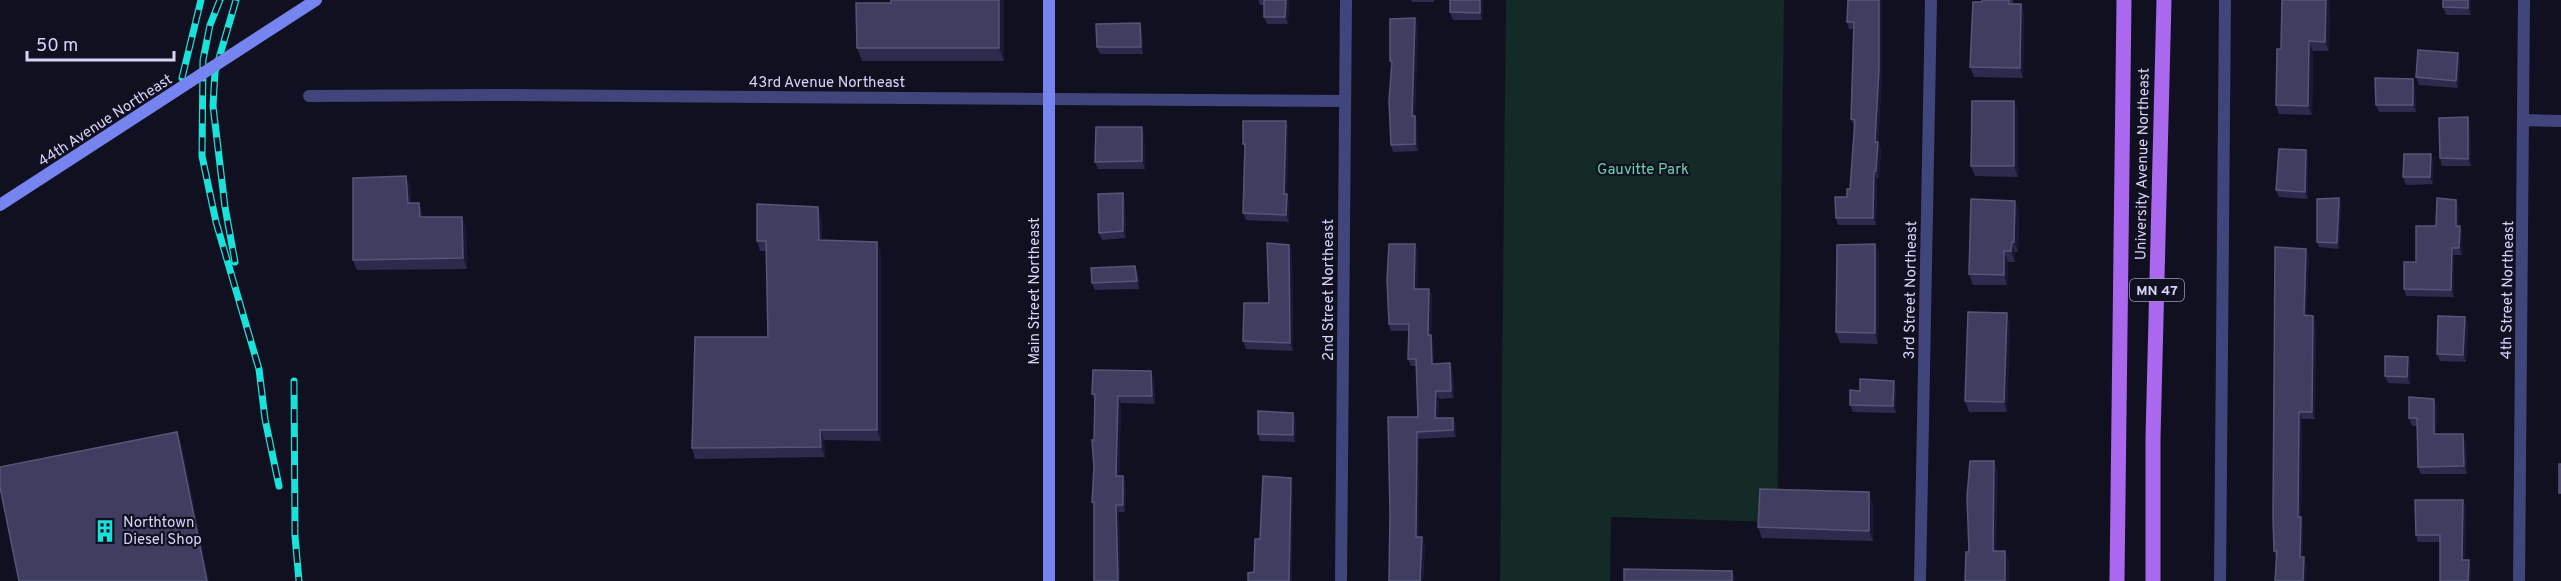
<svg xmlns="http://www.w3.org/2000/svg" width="2561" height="581" viewBox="0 0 2561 581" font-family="Overpass,sans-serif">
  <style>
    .park { fill: #142a26 }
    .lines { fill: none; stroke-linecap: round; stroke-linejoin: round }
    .street { stroke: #40467b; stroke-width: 12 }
    .secondary { stroke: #7684f0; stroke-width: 12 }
    .primary { stroke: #aa68ee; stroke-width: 15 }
    .rail-casing { stroke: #19e2da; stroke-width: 7 }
    .rail { stroke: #111021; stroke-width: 4.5; stroke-dasharray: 14; stroke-linecap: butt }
    .secondary-bridge { stroke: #7684f0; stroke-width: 12 }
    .wall { fill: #2d2b4d }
    .shaded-wall { fill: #1a1834 }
    .building { fill: #3f3d60; stroke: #565578; stroke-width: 1.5 }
    .labels { text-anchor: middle; stroke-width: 4.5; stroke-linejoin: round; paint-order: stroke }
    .shield { fill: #111021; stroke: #9a9ab9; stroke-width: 1.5 }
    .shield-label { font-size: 14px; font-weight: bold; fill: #d5d5fa }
    .street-label { font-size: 15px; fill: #d5d5fa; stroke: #111021 }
    .park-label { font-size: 15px; fill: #69d2a9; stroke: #111021 }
    .poi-label { font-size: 15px; fill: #d5d5fa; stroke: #111021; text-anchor: start }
  </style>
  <rect width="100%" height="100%" fill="#111021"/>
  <!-- park -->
  <path class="park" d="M1506,0H1784L1777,522L1611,517L1610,581H1500Z"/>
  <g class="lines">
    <!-- street -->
    <path class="street" d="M309,96L495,95L1345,101
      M2523,120L2561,121
      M1341,581L1346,0
      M1920,581L1931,0
      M2220,581L2225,0
      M2519,581L2524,0"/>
    <!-- secondary -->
    <path class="secondary" d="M1049,0V581"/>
    <!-- primary -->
    <path class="primary" d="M2117,581L2124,0
      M2153,581V438L2164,0"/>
    <!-- rail casing -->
    <g class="rail-casing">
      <path id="rail" d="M220,0L210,25L203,60L202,156L216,222L259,369L265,419L279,486
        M182,78L201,0
        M235,262L225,207L213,106L215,72L236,0
        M294,381L295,536L299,581"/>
    </g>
    <!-- rail -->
    <use href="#rail" class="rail"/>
    <!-- secondary-bridge -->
    <path class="secondary-bridge" d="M0,205L316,0"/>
  </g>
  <!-- wall -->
  <path class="wall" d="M891,0H1004V61H862L857,48L891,3Z
    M1258,0H1289L1288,24H1267L1264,17V5H1260Z
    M1411,0H1434V2H1412Z
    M1450,0H1483L1482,20H1453L1450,12Z
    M1982,0H2013V4H2021L2024,14L2023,78L1974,77L1970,67Z
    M2282,0H2330L2329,51H2313L2312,115L2279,114L2276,105L2281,49Z
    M2471,0V15H2446L2443,7Z
    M1882,1V76L1878,142L1881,150L1879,178H1877L1876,225H1838L1836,218L1847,197L1850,189L1854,127L1851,119L1854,29H1849L1847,22Z
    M1418,25L1415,116L1417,123L1418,151L1393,152L1391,145L1392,67L1390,61Z
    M1142,30L1143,54H1100L1097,47Z
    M2460,61L2458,88L2419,85L2416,77Z
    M2415,86L2416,112H2379L2376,105Z
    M2014,101L2018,111V177L1975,176L1971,166Z
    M2468,117L2470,124L2471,166H2442L2440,158Z
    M1286,121L1288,128L1287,195L1289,201V222L1246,220L1243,213L1245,149L1243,144Z
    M1144,134L1145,169H1098L1095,162Z
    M2306,150L2308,157V199L2279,197L2276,190Z
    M2431,154L2433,162V184L2406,185L2403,177Z
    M406,176L410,186L411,203H419L423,217L466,227L467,269L357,270L353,260Z
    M2339,198L2341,203L2339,249L2319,247L2317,242Z
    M2456,200L2459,207L2458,226L2462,232V255H2454V297L2406,296L2404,289L2416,262L2436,226Z
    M1125,201L1126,238L1102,240L1099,233Z
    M2019,211L2018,252H2015V262H2008L2007,285H1973L1969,274Z
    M822,218V240L877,242L881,252V441L824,440L825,457L695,459L692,448L768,337L766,251H760L757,241Z
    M1415,244L1418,251L1417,289H1429L1432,296L1431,336L1433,342L1434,364L1450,363L1453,371L1454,398L1439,399L1438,418H1453L1456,425V437L1419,439V537H1422L1425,544L1423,581H1389L1418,417L1417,366H1411L1408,359L1409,331H1391L1389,324Z
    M1875,244L1879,255L1878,344L1840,343L1836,332Z
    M1289,245L1292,252L1293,351L1246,349L1243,341L1269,303Z
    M2309,256L2306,315L2313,316L2316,323L2315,419H2302L2301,517L2303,524V557L2306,565V581H2275L2276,558L2274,551Z
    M1135,266L1138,274L1139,289L1095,290L1092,283Z
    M2010,323L2007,412H1969L1965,401Z
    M2468,324L2466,362L2440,361L2437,354Z
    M2408,357L2410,364V384L2388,383L2385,376Z
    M1154,378L1155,404L1121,403L1119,476H1123L1126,484L1125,512H1119L1120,581H1094V508L1092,502L1094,467L1095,401L1092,394Z
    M1894,381L1896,388V413L1853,412L1850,405L1860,391Z
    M2437,406L2436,434L2466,442L2467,474H2421L2418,467L2417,426H2412L2409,418Z
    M1293,413L1296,420L1295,442L1260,441L1258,434Z
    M2463,500L2466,507L2465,560H2469L2471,568L2440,542H2418L2416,535Z
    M1873,503V541L1762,538L1758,527Z"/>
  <!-- shaded-wall -->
  <path class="shaded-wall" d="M999,0H1004V61L999,48Z
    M1286,0H1289L1288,24L1285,17Z
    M1480,0H1483L1482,20L1480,13Z
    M1879,0H1881L1882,1V76L1877,149L1875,142Z
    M2326,0H2330L2329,51L2325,42Z
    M2468,0H2471V15L2468,8Z
    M2021,4L2024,14L2023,78L2020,68Z
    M1415,18L1418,25L1415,116L1417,123L1418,151L1415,144L1412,116Z
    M1140,23L1142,30L1143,54L1141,47Z
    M2309,41L2313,51L2312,115L2308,106Z
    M2458,53L2460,61L2458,88L2456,81Z
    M2413,79L2415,86L2416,112L2413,105Z
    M2014,101L2018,111V177L2014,166Z
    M2468,117L2470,124L2471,166L2468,159Z
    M1286,121L1288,128L1287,195L1289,201V222L1286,215L1284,194Z
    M1142,127L1144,134L1145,169L1142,161Z
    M1878,142L1881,150L1879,178L1876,171Z
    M2306,150L2308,157V199L2305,192Z
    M2431,154L2433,162V184L2430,177Z
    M1874,171L1877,178L1876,225L1873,218Z
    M406,176L410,186L411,213L408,203Z
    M1123,193L1125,201L1126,238L1123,231Z
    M2339,198L2341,203L2339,249L2337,243Z
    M2456,200L2459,207L2458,233L2456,226Z
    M2015,201L2019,211L2018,252L2014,242Z
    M419,203L423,214L424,228L420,217Z
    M818,207L822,218L823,250L819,240Z
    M462,217L466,227L467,269L463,258Z
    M2460,226L2462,232V255L2459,248Z
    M877,242L881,252V441L877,430Z
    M2012,242L2015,252V262L2011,251Z
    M1415,244L1418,251L1417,296L1414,289Z
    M1875,244L1879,255L1878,344L1875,333Z
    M1289,245L1292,252L1293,351L1290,343Z
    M2452,248L2454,255V297L2451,290Z
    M2306,249L2309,256L2306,323L2304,315Z
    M2004,251L2008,262L2007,285L2004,275Z
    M1135,266L1138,274L1139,289L1137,281Z
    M1429,289L1432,296L1431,336L1433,342L1435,372L1432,364L1428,335Z
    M2007,313L2010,323L2007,412L2004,402Z
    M2313,316L2316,323L2315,419L2312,412Z
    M2465,317L2468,324L2466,362L2463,355Z
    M2408,357L2410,364V384L2407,377Z
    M1450,363L1453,371L1454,398L1451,391Z
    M1151,371L1154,378L1155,404L1152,396Z
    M1894,381L1896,388V413L1893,406Z
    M1436,391L1439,399L1438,425L1435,418Z
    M1118,396L1121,403L1119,483L1116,476Z
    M2434,399L2437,406L2436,441L2434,434Z
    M2299,412L2302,419L2301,517L2303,524V565L2300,557L2298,517Z
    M1293,413L1296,420L1295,442L1293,435Z
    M1453,418L1456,425V437L1453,430Z
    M820,430L824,440L825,457L821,447Z
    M177,432L182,445L209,581H207Z
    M1417,432L1419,439V544L1416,537Z
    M2463,434L2466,442L2467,474L2464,466Z
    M1994,461L1998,471L1996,561L1993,551Z
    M1123,476L1126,484L1125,512L1123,505Z
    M1291,478L1293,485L1292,581H1289Z
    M1869,492L1873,503V541L1869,531Z
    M2463,500L2466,507L2465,567L2462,560Z
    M1116,505L1119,512L1120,581H1118Z
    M1422,537L1425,544L1423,581H1420Z
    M2005,551L2009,561V581H2005Z
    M2304,557L2306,565V581H2303Z
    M2469,560L2471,568V581H2468Z
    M1732,571L1736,581H1732Z"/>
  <!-- building -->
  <path class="building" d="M891,0H999V48H857L856,3H891Z
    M1264,0H1286L1285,17H1264Z
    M1450,0H1480V13L1450,12Z
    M1848,0H1879V69L1875,142H1878L1876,171H1874L1873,218H1836L1835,197H1847V189H1850L1855,120L1851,119L1854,22H1847Z
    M1982,0H2009V4H2021L2020,68L1970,67L1973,2H1982Z
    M2282,0H2326L2325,42L2309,41L2308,106L2276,105L2277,49H2281Z
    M2443,0H2468V8L2443,7Z
    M1415,18L1412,116H1415V144L1391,145L1389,101L1392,61H1390V19Z
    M1140,23L1141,47H1097L1096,24Z
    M2418,50L2458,53L2456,81L2416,77Z
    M2375,78L2413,79V105H2376Z
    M1972,101H2014V166H1971Z
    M2468,117V159L2440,158L2439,118Z
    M1243,121H1286L1284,194H1287L1286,215L1243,213L1245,144H1243Z
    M1096,127H1142V161L1095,162Z
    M2279,149L2306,150L2305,192L2276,190Z
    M2404,154H2431L2430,177H2403Z
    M406,176L408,203H419L420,217H462L463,258L353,260V178Z
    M1123,193V231L1099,233L1098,194Z
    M2339,198L2337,243L2317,242V199Z
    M2437,198L2456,200V226H2460L2459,248H2452L2451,290L2404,289V262H2416V226H2436Z
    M1971,199L2015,201L2014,242H2012L2011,251H2004V275L1969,274Z
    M757,204L818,207L819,240L877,242V430H820L821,447L692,448L695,337H768L766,241H757Z
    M1267,243L1289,245L1290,343L1243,341L1244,303H1269Z
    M1389,244H1415L1414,289H1429L1428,335H1431L1432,364L1450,363L1451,391H1436L1435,418H1453V430L1417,432L1416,537H1422L1420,581H1389L1390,513L1388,417H1418L1416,359H1408L1409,324H1389L1387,280Z
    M1875,244V333L1836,332L1837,245Z
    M2275,247L2306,249L2304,315L2313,316L2312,412H2299L2298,517H2301L2300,557H2304L2303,581H2275L2277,551H2274L2273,517Z
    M1135,266L1137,281L1092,283L1091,268Z
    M1968,312L2007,313L2004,402L1965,401Z
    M2438,316L2465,317L2463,355L2437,354Z
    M2385,356L2408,357L2407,377L2385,376Z
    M1093,370L1151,371L1152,396H1118L1116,476H1123V505H1116L1118,581H1094V502H1092L1094,467L1092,440H1094L1095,394H1092Z
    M1860,379L1894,381L1893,406L1850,405V390L1860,391Z
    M2409,397L2434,399V434H2463L2464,466L2418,467L2417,418H2409Z
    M1258,411L1293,413V435L1258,434Z
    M177,432L207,581H19L0,487V467Z
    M1970,461H1994L1993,551H2005V581H1965L1966,552H1969L1967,497Z
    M2559,464H2561V493H2559Z
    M1263,476L1291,478L1289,581H1248V573L1254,572L1255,539H1260Z
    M1760,489L1869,492V531L1758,527Z
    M2415,500H2463L2462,560H2469L2468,581H2440V535H2416Z
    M1624,569L1732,571V581H1624Z"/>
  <!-- icons -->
  <defs>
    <g id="building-bare" transform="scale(1.8)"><path d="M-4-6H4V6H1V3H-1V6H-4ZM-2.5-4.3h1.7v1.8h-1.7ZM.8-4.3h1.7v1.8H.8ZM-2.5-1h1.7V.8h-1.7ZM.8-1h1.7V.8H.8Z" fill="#19e2da" stroke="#111021" stroke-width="2.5" paint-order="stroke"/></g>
  </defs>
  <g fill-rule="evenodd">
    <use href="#building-bare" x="105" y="531"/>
  </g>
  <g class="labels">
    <!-- shield labels -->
    <rect class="shield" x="2130" y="279" width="54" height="22" rx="4.5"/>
    <g class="shield-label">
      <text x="2157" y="295">MN 47</text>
    </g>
    <!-- street labels -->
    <g class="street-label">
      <text x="827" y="87">43rd Avenue Northeast</text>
      <text transform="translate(105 120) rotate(-33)" y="5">44th Avenue Northeast</text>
      <text transform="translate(2142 164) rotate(-89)" y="5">University Avenue Northeast</text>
      <text transform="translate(1328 290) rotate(-90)" y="5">2nd Street Northeast</text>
      <text transform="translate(1910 290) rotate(-89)" y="5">3rd Street Northeast</text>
      <text transform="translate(2507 290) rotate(-89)" y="5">4th Street Northeast</text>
      <text transform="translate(1034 291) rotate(-90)" y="5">Main Street Northeast</text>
    </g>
    <!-- park labels -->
    <g class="park-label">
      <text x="1643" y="174">Gauvitte Park</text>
    </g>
    <!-- poi labels -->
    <g class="poi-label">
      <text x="123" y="527">Northtown<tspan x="123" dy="17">Diesel Shop</tspan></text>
    </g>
  </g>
  <!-- scale -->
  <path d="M27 51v9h147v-9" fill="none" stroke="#d5d5fa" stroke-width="3"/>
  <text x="36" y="51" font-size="18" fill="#d5d5fa" stroke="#111021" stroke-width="4.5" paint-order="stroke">50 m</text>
</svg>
